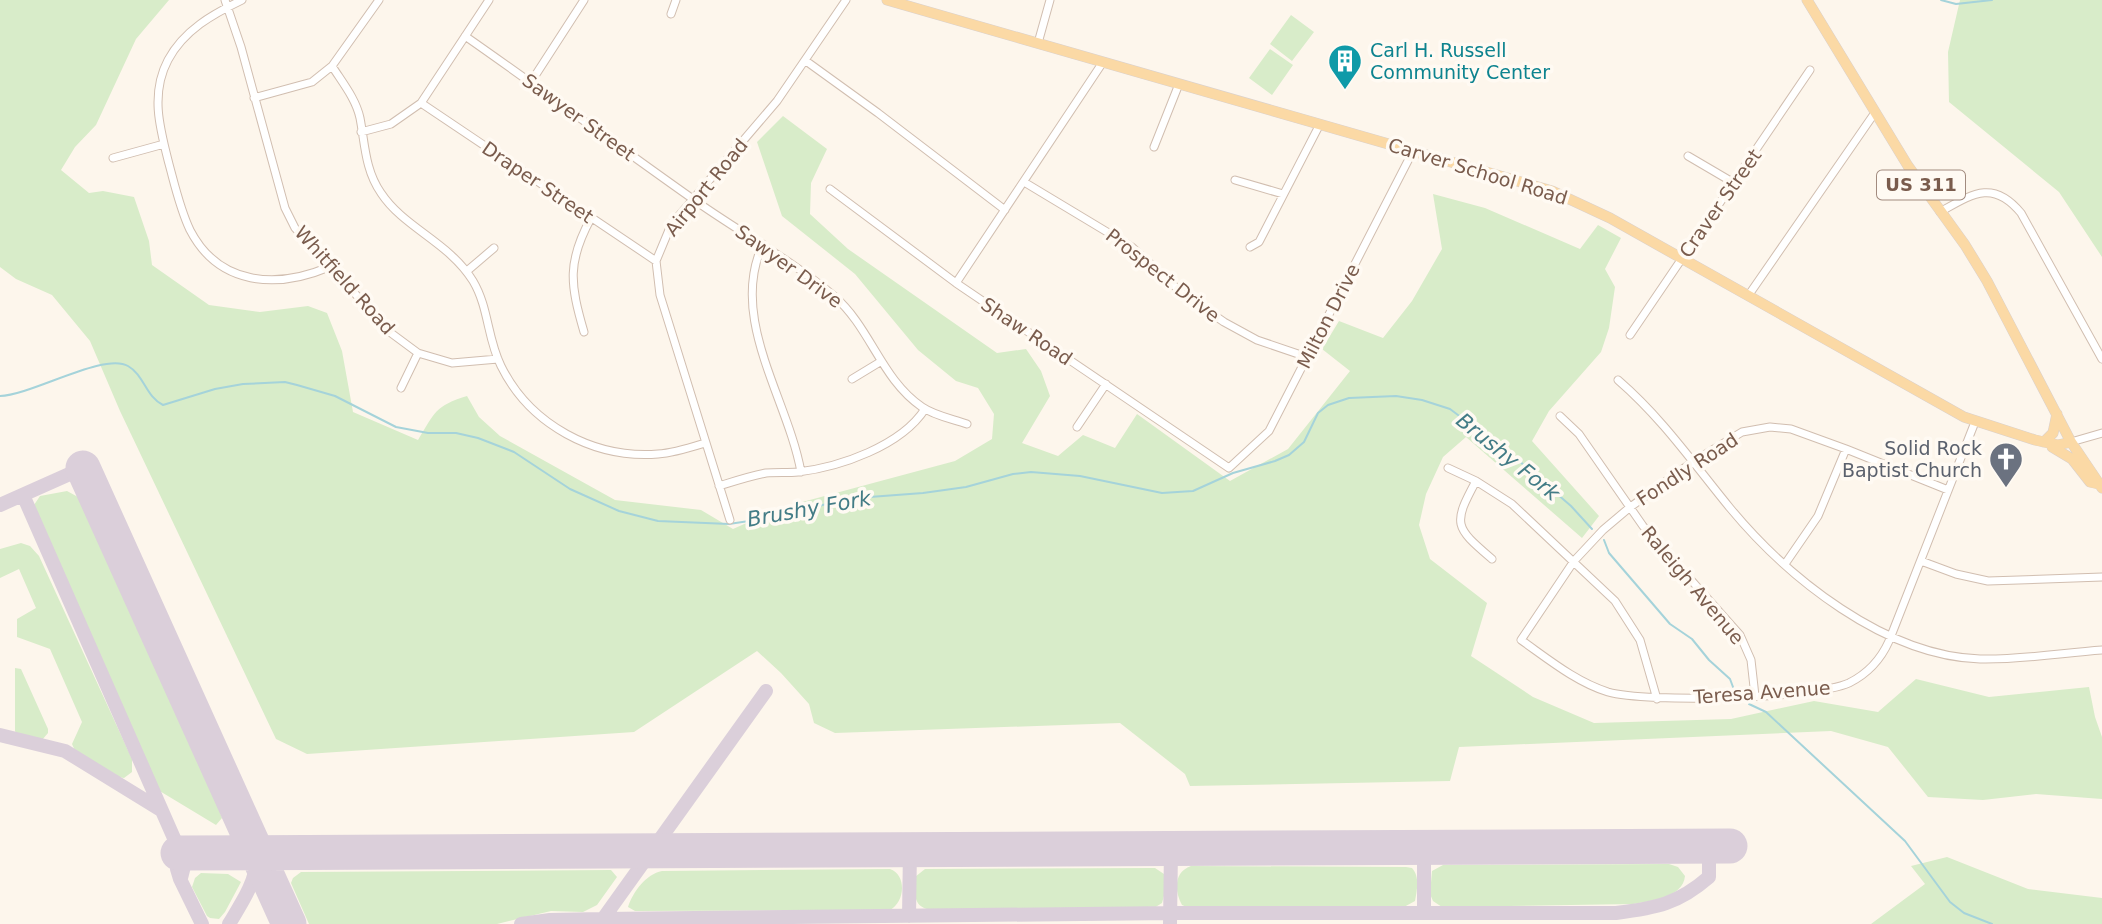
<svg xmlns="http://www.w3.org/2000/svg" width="2102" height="924" viewBox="0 0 2102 924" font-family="'DejaVu Sans',sans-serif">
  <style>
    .green { fill: #d8ecc9 }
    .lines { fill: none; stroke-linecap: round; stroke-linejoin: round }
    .stream { stroke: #a5d3da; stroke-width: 2 }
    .taxiway { stroke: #dbcfda; stroke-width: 14 }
    .runway { stroke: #dbcfda; stroke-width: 35 }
    .minor-casing { stroke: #d1beb0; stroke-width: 9 }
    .major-casing { stroke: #dad1cd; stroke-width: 11 }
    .minor { stroke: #fff; stroke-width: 7 }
    .major { stroke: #fbd9a5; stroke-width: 10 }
    .labels { text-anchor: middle; stroke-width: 7; stroke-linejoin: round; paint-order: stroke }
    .shield { fill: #fffaf3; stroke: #a28b7f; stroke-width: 2 }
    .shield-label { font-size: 18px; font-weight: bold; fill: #7a5c4d }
    .culture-label { font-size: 19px; fill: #0d838f; stroke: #fffaf3; text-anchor: start }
    .street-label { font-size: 19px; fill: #7a5c4d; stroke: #fffaf3 }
    .worship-label { font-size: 19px; fill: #5b616d; stroke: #fffaf3; text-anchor: end }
    .water-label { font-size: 21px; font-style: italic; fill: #437c86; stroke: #fffaf3 }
  </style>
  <rect width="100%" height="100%" fill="#fdf6ec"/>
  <!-- green -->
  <path class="green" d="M0,0H169L136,39L96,125L75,147L61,170L89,193L103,191L134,197L149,241L152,265L209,305L260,312L308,306L327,313L342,351L353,412L418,440C435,412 435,406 467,396L479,417L500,436L615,500L701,510L733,529L780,508L955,461L992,439L994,414L978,388L956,381L918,350L855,274L782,216L757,142L783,116L827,149L811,183L810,214L848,249L997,353L1026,349L1041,371L1050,396L1022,443L1058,456L1083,435L1115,448L1137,414L1230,481L1288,449L1350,371L1322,349L1339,321L1383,338L1412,301L1442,249L1433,194L1485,208L1580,249L1598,225L1621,238L1605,269L1615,287L1609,328L1601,352L1549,411L1532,441L1599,516L1582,538L1466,437L1443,457L1426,494L1419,525L1430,559L1487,603L1471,656L1533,697L1594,723L1731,719L1814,701L1878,712L1916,679L1989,697L2089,687L2095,717L2102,737V799L2036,794L1983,800L1928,797L1888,747L1831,731L1459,747L1450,781L1190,786L1185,774L1120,723L835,733L814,723L809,704L781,673L757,651L634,732L307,754L276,739L120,411L90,341L52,295L16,279L0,267Z
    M1960,0H2102V257L2059,192L1949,102L1948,52Z
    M1291,15L1314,32L1292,61L1270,44Z
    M1270,49L1293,65L1272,95L1249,78Z
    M67,491L78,497L217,804L222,818L216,825L158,790L37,518L34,505L40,496Z
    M21,543L30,546L39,556L132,759V772L124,778L113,776L77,755L72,744L82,722L50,649L17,637V619L36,608L19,569L0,578V549Z
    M15,668L21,669L48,729V733L42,740L17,735L15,731Z
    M1947,857L2028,889L2102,898V924H1871L1925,884L1911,866Z
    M1669,864L1678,867L1685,876C1683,898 1650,901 1633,904L1442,907L1433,901L1430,894L1432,871L1443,865Z
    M1191,866L1406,867L1412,868C1420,877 1417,889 1415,901L1404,907L1189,908L1182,905C1174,890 1174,872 1191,866Z
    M1155,868L1164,874L1165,892L1162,903L1154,908L931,910C912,907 915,893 915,877L925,869Z
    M890,869C907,875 905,902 890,910L635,911L628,907C633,892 646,874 662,871Z
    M611,870L617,877L597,905L583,912L551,911L497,924H309L291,883L293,878L301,872Z
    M201,873L228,874L241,882L225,912L219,919L210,918L207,916L192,887L195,878Z"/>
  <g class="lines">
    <!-- stream -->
    <path class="stream" d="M1941,0L1956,4L1992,0
      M0,396C32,395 104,352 128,366C144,375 146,397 163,405L215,389L243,384L285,382L297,385L335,396L396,427L428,433H456L478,438L514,452L570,489L619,511L658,521L729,524L789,515L843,499L923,493L966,487L1013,474L1031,472L1080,476L1162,493L1193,491L1233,473L1275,461L1289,455L1304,442L1318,413L1328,405L1349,398L1396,396L1422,400L1450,409L1518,460L1571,506L1592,529
      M1604,540L1609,553L1670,624L1692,639L1709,660L1730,679L1733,687
      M1749,704L1766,712L1905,841L1950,902L1964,913L1992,924"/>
    <!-- taxiway -->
    <path class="taxiway" d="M23,495L177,845V869L180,879L202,924
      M0,505L83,468
      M0,735L65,751L161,810
      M1424,847V913
      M181,878L184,866L203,853
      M255,881C266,864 282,860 301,854
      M909,916L910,850
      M600,923L766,691
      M229,924C243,901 256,882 258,855
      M521,924L550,920L603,919L1171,913H1616C1656,908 1678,904 1709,877V846
      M1170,924L1171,849"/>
    <!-- runway -->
    <path class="runway" d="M83,468L289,924
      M178,853L1730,846"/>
    <!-- minor casing -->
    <g class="minor-casing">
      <path id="minor" d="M225,0L241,47L285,208L295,228L391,333L418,353L452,363L498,359
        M242,0C213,14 184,30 168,60C150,94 160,129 169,164C175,186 180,209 190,230C219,286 277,289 329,267
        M671,14L676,0
        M465,36C541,89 615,144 690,197C737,231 789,258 834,296C871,328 881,379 922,407C935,416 953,419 967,424
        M1038,43L1050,0
        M806,61L878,113L1005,210
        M332,66C342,82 356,99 360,118C365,144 365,170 381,193C404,228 449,242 473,281C489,308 487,338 501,366C530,425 594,459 658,454C674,453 689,448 705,443
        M531,82L584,0
        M254,98L312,82L332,66L379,0
        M421,103L656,261
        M361,132L391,124L421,103L489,0
        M1154,147L1179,84
        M1688,156L1734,183
        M113,158L164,144
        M1235,180L1283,194
        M1024,182L1132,247L1182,293L1224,322L1257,340L1307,357
        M830,189L956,283L1229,468L1269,431L1413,151
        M1940,212C1972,194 1993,179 2021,213L2102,359
        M763,244C728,318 788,399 801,472
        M1250,247L1259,242L1320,124
        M467,271L494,248
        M956,283L1103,62
        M1748,296L1874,114
        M584,332C570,284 567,262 591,218
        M1630,335L1810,70
        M852,379L880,362
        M1618,380C1663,419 1693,463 1730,508C1788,578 1885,656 1980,659C2020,660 2062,653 2102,650
        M401,388L418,353
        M1560,416L1579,434L1643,526L1740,635L1751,660L1755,696
        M1077,427L1106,384
        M2071,442L2102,433
        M1448,468L1476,481L1512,504L1615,601L1640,640L1657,699
        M1476,481C1452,525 1455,527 1492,559
        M719,486C735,481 750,476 766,473C777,472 788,473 798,472C840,467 901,446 925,409
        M1948,490L1846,449L1791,429L1770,427L1742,432L1694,461L1629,508L1603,530L1574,561L1521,640C1548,659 1576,682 1608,692C1647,703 1813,699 1849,683C1867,674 1881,659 1889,641L1975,422
        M730,520L660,295L656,261L671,225L777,101L846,0
        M1921,561L1956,574L1988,581L2102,577
        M1785,564L1818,516L1846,449"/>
    </g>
    <!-- major casing -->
    <g class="major-casing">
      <path id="major" d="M887,0L1552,191L1610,218L1964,417L2035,440L2058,445L2071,442
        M1807,0L1908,166L1965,245L1987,281L2071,442L2102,488
        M2044,442L2053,433L2057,414
        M2052,447L2072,459L2090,482L2099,484"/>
    </g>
    <!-- minor -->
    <use href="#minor" class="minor"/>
    <!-- major -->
    <use href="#major" class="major"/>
  </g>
  <!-- icons -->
  <defs>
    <g id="building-pin" transform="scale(1.75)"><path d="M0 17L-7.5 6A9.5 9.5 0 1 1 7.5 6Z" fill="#0f9aa8" stroke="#fffaf3"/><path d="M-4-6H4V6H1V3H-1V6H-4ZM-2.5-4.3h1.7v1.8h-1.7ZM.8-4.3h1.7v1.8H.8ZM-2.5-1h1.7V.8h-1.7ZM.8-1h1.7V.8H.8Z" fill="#fff"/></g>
    <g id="church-pin" transform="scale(1.75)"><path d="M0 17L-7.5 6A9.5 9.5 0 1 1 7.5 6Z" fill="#6b7280" stroke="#fffaf3"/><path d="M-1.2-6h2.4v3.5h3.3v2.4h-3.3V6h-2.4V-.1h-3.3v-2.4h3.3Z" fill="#fff"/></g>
  </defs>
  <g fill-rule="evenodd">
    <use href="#building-pin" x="1345" y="61"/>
    <use href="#church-pin" x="2006" y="459"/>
  </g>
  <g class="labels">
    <!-- shield labels -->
    <rect class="shield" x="1877" y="170.5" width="88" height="29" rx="5"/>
    <g class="shield-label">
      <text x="1921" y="191">US 311</text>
    </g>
    <!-- culture labels -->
    <g class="culture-label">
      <text x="1370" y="57">Carl H. Russell<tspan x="1370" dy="22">Community Center</tspan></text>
    </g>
    <!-- street labels -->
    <g class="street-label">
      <text transform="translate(579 117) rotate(36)" y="7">Sawyer Street</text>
      <text transform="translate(1478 171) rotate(17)" y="7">Carver School Road</text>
      <text transform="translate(538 182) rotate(34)" y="7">Draper Street</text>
      <text transform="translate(706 187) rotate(-51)" y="7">Airport Road</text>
      <text transform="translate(1720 203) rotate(-55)" y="7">Craver Street</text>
      <text transform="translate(789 266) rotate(36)" y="7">Sawyer Drive</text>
      <text transform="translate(1163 275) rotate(38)" y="7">Prospect Drive</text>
      <text transform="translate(345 280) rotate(48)" y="7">Whitfield Road</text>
      <text transform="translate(1328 316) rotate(-63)" y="7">Milton Drive</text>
      <text transform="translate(1027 331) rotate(34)" y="7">Shaw Road</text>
      <text transform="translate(1687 469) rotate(-33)" y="7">Fondly Road</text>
      <text transform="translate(1693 585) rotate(50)" y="7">Raleigh Avenue</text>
      <text transform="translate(1762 692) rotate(-4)" y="7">Teresa Avenue</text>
    </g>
    <!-- worship labels -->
    <g class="worship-label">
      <text x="1982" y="455">Solid Rock<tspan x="1982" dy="22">Baptist Church</tspan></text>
    </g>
    <!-- water labels -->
    <g class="water-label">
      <text transform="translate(1508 457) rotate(39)" y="7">Brushy Fork</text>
      <text transform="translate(809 509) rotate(-10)" y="7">Brushy Fork</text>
    </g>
  </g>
</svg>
